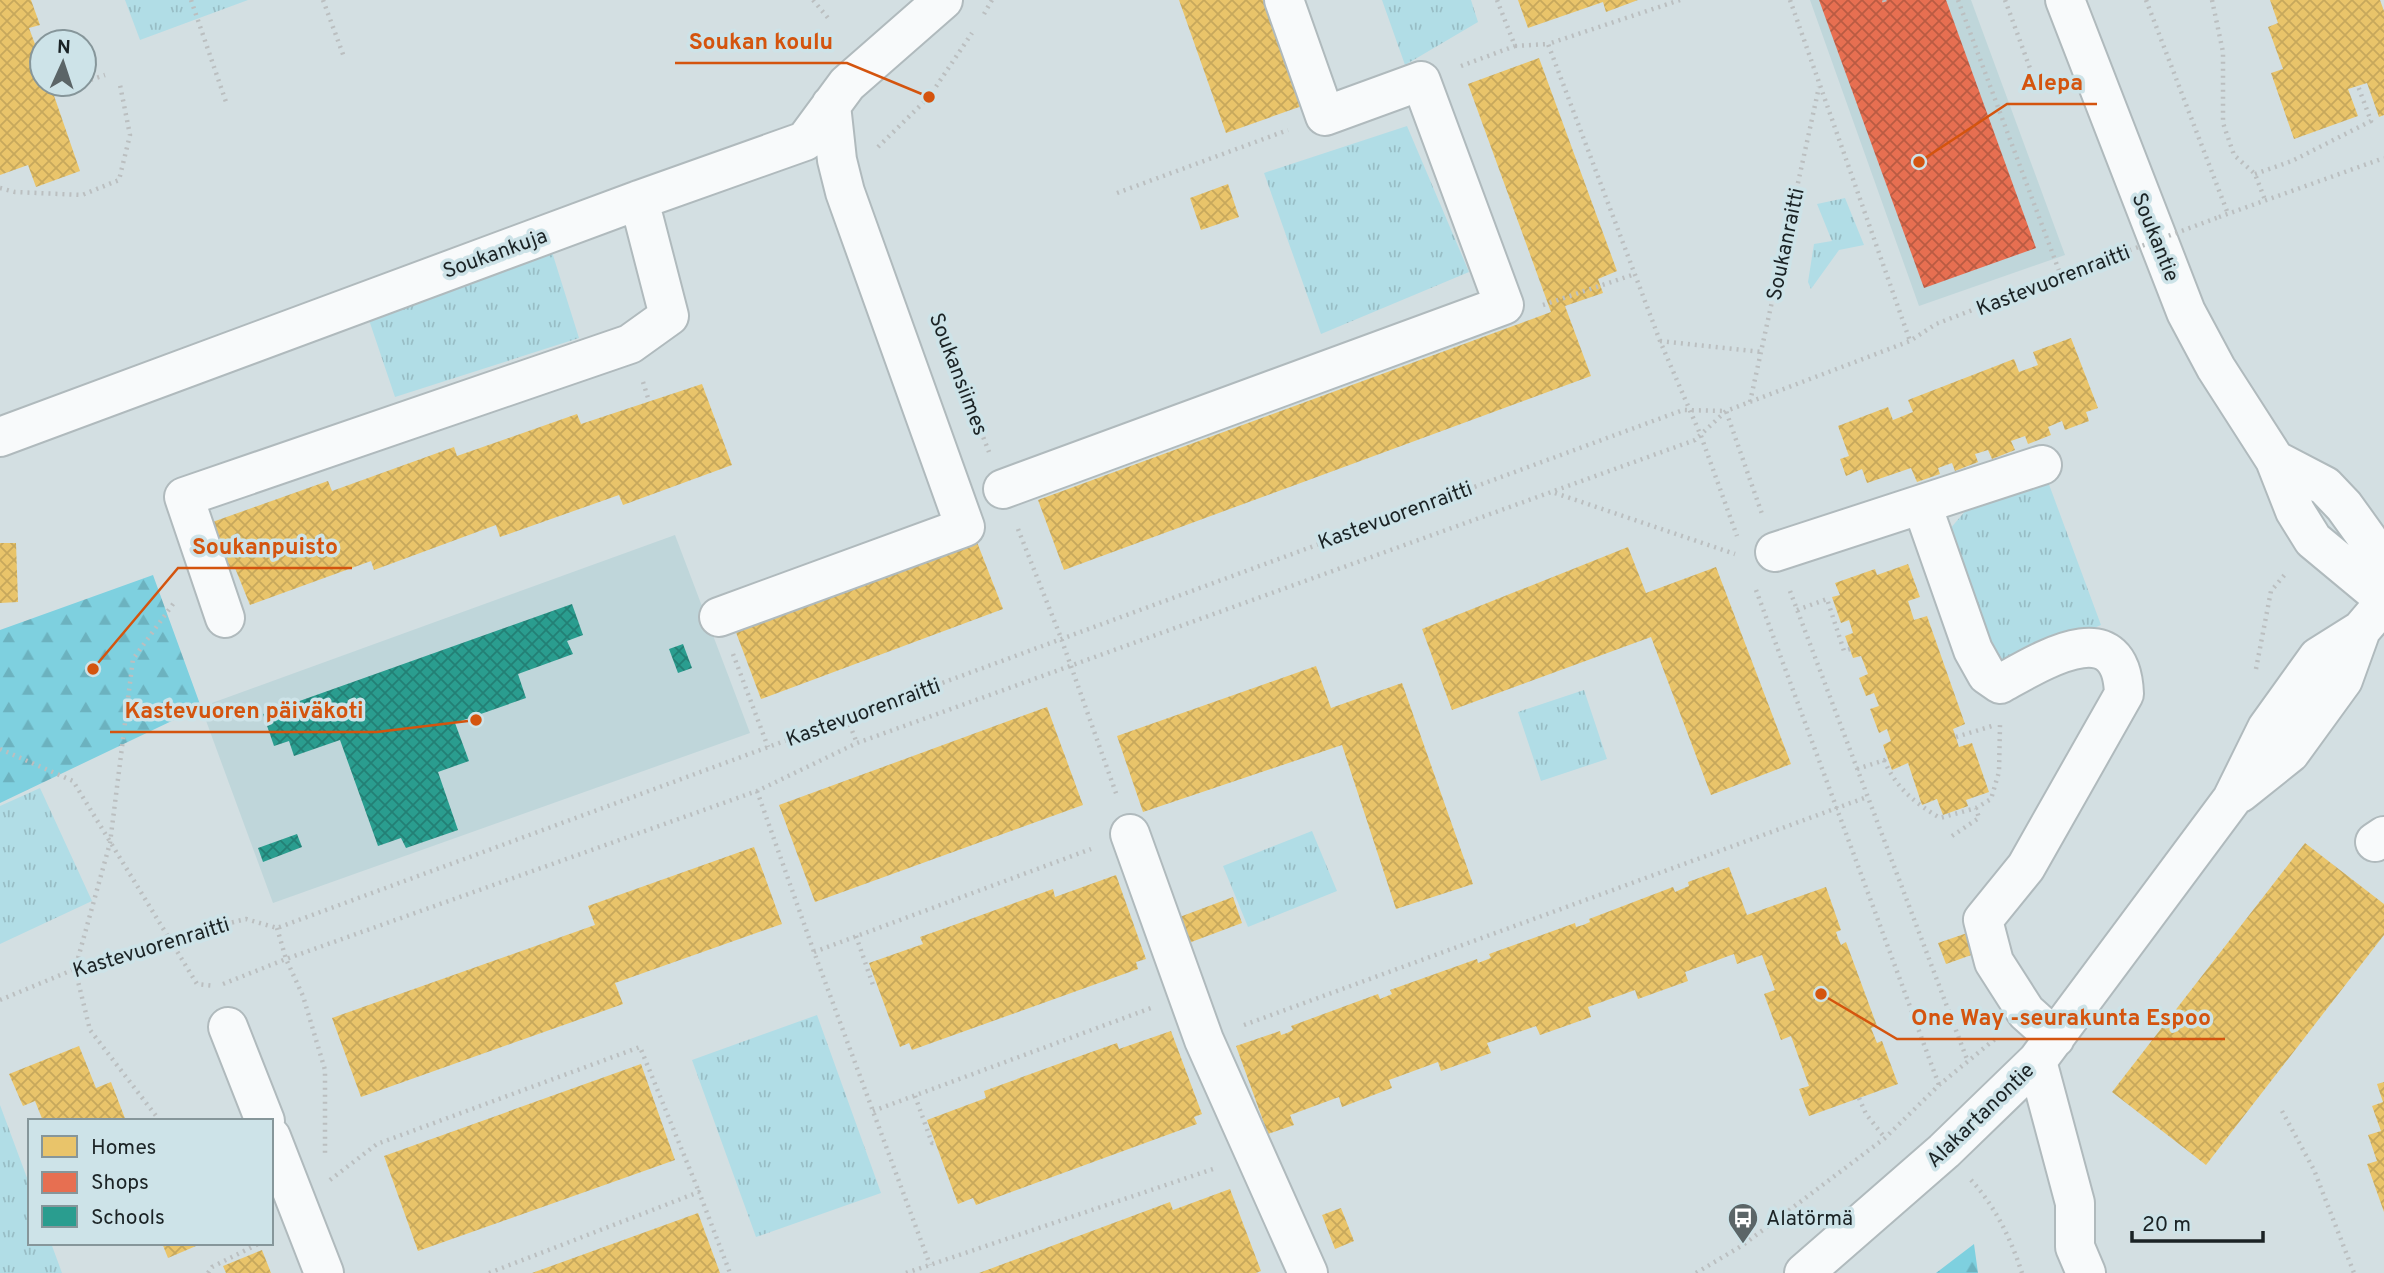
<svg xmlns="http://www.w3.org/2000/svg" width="2384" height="1273" viewBox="0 0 2384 1273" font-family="Overpass,sans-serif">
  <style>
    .built { fill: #bfd6da }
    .grass { fill: url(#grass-tufts) }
    .forest { fill: url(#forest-firs) }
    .homes { fill: url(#homes-cross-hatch) }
    .shops { fill: url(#shops-cross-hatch) }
    .schools { fill: url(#schools-cross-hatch) }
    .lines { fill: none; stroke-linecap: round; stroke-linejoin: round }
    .minor-casing { stroke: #b0babd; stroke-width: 42 }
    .path { stroke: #bbbfc0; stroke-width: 4.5; stroke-dasharray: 2 5; stroke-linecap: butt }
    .minor { stroke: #f8fafb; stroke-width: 38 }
    .path-bridge { stroke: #bbbfc0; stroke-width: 4.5; stroke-dasharray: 2 5; stroke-linecap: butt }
    .labels { text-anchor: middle; stroke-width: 7; stroke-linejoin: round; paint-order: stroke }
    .street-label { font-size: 21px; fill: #1b2325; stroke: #cde3e8 }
    .poi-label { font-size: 21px; fill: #1b2325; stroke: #cde3e8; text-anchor: start }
    .leader { fill: none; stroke: #d4540e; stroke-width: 2.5 }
    .callout-dot { fill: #d4540e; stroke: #cde3e8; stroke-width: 2.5 }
    .callout-label { font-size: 23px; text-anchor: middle; font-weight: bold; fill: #d4540e; stroke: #cde3e8; stroke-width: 7; stroke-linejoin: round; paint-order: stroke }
  </style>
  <defs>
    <pattern id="grass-tufts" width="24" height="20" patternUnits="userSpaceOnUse" patternTransform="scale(1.75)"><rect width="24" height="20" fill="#b1dde6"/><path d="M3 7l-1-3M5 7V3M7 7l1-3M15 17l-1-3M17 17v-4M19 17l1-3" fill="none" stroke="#98bdc5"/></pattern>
    <pattern id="forest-firs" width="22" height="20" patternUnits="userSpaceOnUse" patternTransform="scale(1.75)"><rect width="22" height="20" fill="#7ed0df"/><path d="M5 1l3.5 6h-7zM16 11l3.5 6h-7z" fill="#6cb2bf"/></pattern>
    <pattern id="homes-cross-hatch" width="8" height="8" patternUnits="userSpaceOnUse" patternTransform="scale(1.75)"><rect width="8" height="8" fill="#e9c46a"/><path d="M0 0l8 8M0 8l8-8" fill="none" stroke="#c7a85c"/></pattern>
    <pattern id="shops-cross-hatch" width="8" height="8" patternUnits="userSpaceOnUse" patternTransform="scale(1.75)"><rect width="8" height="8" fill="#e76f51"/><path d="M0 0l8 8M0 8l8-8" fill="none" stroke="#ba5b43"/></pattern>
    <pattern id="schools-cross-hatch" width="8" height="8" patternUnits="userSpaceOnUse" patternTransform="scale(1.75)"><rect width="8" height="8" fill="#2a9d8f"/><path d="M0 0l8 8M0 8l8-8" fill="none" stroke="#238075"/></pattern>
  </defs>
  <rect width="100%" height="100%" fill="#d3dfe2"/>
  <!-- built -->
  <path class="built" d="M1810,0H1971L2065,255L1919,306Z
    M675,535L750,733L273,903L201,707Z"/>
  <!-- grass -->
  <path class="grass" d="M125,0H248L140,40Z
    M1382,0H1471L1478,22L1405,65Z
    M1407,126L1469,272L1321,334L1264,173Z
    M1845,198L1864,245L1839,250L1811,289L1808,282L1814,244L1832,241L1817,204Z
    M552,252L579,338L395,397L368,317Z
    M2047,479L2101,625L2008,665L1987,654L1943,537L1973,502Z
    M1584,690L1607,759L1541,781L1518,712Z
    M40,788L92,901L0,944V806Z
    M1312,831L1337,891L1248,927L1223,866Z
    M817,1015L881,1193L756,1237L692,1060Z
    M0,1105L30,1186V1243H51L62,1273H0Z"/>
  <!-- forest -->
  <path class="forest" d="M153,575L201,707L0,803V630Z
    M1974,1244L1978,1273H1936Z"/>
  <!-- homes -->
  <path class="homes" d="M0,0H31L40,25L29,28L42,63V84H50L80,171L36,187L28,165L0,175Z
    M1179,0H1264L1302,106L1226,133Z
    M1518,0H1638L1606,12L1603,2L1528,28Z
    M2270,0H2380L2384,11V115L2379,117L2367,83L2348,89L2358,116L2294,139L2271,73L2283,69L2268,27L2278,23Z
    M1539,58L1617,271L1598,279L1603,293L1565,306L1591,376L1064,570L1038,500L1551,312L1468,84Z
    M1228,184L1239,217L1201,230L1190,198Z
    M2071,338L2098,408L2086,412L2089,421L2065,430L2062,421L2048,427L2051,435L2028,444L2025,436L2011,441L2015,450L1992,459L1988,450L1975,454L1978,462L1955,471L1952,463L1938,468L1940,474L1917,482L1911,468L1867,483L1862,469L1846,476L1840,459L1849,456L1838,426L1888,407L1893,420L1913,412L1908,400L2014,359L2019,372L2038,365L2033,352Z
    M702,384L732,465L623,505L619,495L500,537L496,525L374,570L371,561L250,605L235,568H219L204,525L328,481L332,491L454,447L457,456L577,414L581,424Z
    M975,537L1003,609L761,699L734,627Z
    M0,543H16L18,602L0,603Z
    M1628,547L1646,593L1716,567L1791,764L1711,795L1651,637L1452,710L1422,629Z
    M1908,564L1920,597L1908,601L1914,620L1927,616L1965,724L1953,729L1959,747L1972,743L1989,792L1966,800L1968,806L1943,815L1937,799L1922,805L1908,763L1892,770L1883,745L1891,741L1887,729L1879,733L1870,709L1879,706L1874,693L1866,696L1859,678L1868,674L1861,656L1853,658L1845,636L1853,633L1849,620L1841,623L1832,597L1840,595L1835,583L1875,569L1877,575Z
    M1316,666L1331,708L1402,683L1473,884L1396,909L1342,745L1143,812L1117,736Z
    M1047,707L1083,805L815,902L779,805Z
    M2305,843L2384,904V935L2206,1165L2112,1092Z
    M754,847L782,924L615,983L623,1004L361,1097L332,1018L595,925L588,906Z
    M1729,867L1747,915L1826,887L1841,930L1836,932L1838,938L1841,945L1846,942L1877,1026L1871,1028L1877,1043L1882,1041L1898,1084L1809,1116L1799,1089L1809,1086L1791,1036L1781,1040L1764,994L1775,990L1762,955L1737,964L1734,954L1685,972L1688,981L1638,999L1635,990L1588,1007L1591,1017L1540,1035L1536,1026L1487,1043L1491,1053L1441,1071L1438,1062L1389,1080L1392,1088L1342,1107L1339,1097L1290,1115L1294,1125L1268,1134L1236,1046L1280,1031L1281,1035L1287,1033L1293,1030L1291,1026L1378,994L1380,999L1392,994L1390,990L1477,959L1478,963L1491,958L1489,954L1575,923L1576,927L1583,925L1590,922L1589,919L1673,887L1675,892L1689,886L1688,882Z
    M1116,875L1146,959L1136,962L1138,969L912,1050L909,1043L900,1047L869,963L923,944L920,937L954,925L1053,889L1055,897Z
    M1233,897L1242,923L1186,944L1177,918Z
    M1973,931L1980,952L1946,964L1938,943Z
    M1171,1031L1202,1114L1194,1117L1197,1124L976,1205L973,1198L958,1204L927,1120L986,1098L984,1091L1083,1055L1117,1043L1119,1049Z
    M79,1046L96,1088L111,1082L126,1121H43L35,1101L23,1106L9,1074Z
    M641,1064L675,1160L418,1251L384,1156Z
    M2384,1082V1212L2367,1164L2377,1161L2368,1135L2381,1131L2372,1106L2383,1102L2377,1084Z
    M1230,1189L1261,1271L1256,1273H979L1170,1202L1173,1210Z
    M1341,1208L1354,1241L1335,1249L1322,1215Z
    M698,1213L720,1273H532Z
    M162,1243H203L168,1258Z
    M262,1250L271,1273H226L223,1266Z"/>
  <!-- shops -->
  <path class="shops" d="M1819,0H1946L2036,248L1924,288Z"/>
  <!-- schools -->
  <path class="schools" d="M572,604L583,635L567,641L573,654L518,674L526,698L455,723L469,761L438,772L458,830L406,848L401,838L378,846L340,740L294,756L289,741L274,746L263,714Z
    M683,644L692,668L678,673L669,649Z
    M297,834L302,847L263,862L258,848Z"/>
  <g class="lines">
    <!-- minor casing -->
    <g class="minor-casing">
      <path id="minor" d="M2065,0L2186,312L2216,368L2275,460L2295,511L2313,540L2384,599
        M0,437L639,200L805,141L847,84L943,0
        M2275,460L2325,486L2344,506L2367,538L2384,595
        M1003,489L1504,305L1421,81L1325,116L1284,0
        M1922,505L1973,650L1987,675L2000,684C2040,662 2121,610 2124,694L2026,867L1983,920L1994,962L2026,1012L2055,1038
        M1775,552L2042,465
        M719,617L965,527L845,192L837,160L831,105
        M225,618L184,497L630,344L669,316L639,200
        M2240,793L2290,753L2343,680L2361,630
        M1130,834L1204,1040L1308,1273
        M2375,842L2384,836
        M228,1027L265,1121
        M2037,1061L2075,1203V1247L2086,1273
        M271,1137L324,1273
        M1804,1273L1944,1151L2037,1061L2232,799L2267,728L2318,657L2361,630L2384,603"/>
    </g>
    <!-- path -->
    <path class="path" d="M191,0L226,102
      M323,0L344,57
      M813,0L828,18
      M1680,0L1548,44L1660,341L1701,436L1737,536
      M1790,0L1910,341
      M1884,0L1885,3
      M1958,0L2061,276
      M2005,0L2031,71
      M2146,0L2228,214
      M2212,0L2223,52V123L2234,155L2255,174L2265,200
      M984,14L992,0
      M1515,46L1548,44
      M1461,66L1515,46L1497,0
      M84,82L105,75
      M53,93L79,84
      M878,147L929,97L972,33
      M2255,174L2292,161L2371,121L2358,86
      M0,188L15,192L82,195L119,180L130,135L120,85
      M1117,193L1288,130
      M2219,217L2384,158
      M1543,305L1635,274
      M1660,341L1761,352
      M953,359L989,452
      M643,382L649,401
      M1750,402L1819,87
      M1555,493L1735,554
      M1018,529L1061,638L1117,796
      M1756,590L1939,1085
      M1790,591L1968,1062
      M1797,610L1827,599L1844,651L1850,649
      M733,654L768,747
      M2256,669L2271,591L2287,572
      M847,718L857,743
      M1956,737L1992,726
      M0,749L73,781L197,984L215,986
      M1884,760C1896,788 1915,803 1940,818L1976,808L1991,799L1999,772L2000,725
      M1857,769L1888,759
      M757,791L814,952L930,1265
      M1952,836L1979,818L1976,808
      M277,928L286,959L303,996L325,1070V1153
      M856,936L873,985L877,984
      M814,952L1091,849
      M223,984L286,959L757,791L857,743L1695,440L1726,411L1910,341L1936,324L2077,270
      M0,1000L75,969L169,938L246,919L277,928L1683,410L1726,411L1762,514
      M1244,1025L1867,797
      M915,1096L932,1143L936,1142
      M1859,1098L1866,1114L1885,1138
      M873,1111L1151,1008
      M2282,1111L2314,1170L2354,1273
      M160,1121L90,1030L75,969L110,843L133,659L176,600
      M330,1180L377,1144L640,1047L699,1192
      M1971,1180C1995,1206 2011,1239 2022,1273
      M208,1273L212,1267L258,1244
      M489,1273L699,1192L730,1273
      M906,1273L1216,1168
      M1696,1273L1743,1245L1885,1138L1939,1085L1995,1039"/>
    <!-- minor -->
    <use href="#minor" class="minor"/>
    <!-- path-bridge -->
    <path class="path-bridge" d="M2077,270L2219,217"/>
  </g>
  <!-- icons -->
  <defs>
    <g id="bus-pin" transform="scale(1.575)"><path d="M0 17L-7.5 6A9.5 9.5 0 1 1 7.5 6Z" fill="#5b6567" stroke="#cde3e8"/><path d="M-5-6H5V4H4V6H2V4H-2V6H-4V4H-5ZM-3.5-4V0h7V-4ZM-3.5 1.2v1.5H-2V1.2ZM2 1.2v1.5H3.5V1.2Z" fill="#fff"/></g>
  </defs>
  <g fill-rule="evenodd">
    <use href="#bus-pin" x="1743" y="1218"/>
  </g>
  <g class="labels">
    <!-- street labels -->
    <g class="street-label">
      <text transform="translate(2156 237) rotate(68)" y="7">Soukantie</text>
      <text transform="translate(1785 244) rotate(-78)" y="7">Soukanraitti</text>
      <text transform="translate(495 253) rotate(-20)" y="7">Soukankuja</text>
      <text transform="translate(2053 280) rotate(-21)" y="7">Kastevuorenraitti</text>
      <text transform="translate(959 374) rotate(69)" y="7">Soukansiimes</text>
      <text transform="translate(1395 515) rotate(-20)" y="7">Kastevuorenraitti</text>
      <text transform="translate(863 712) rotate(-20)" y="7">Kastevuorenraitti</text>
      <text transform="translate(151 947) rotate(-17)" y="7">Kastevuorenraitti</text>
      <text transform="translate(1980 1115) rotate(-44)" y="7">Alakartanontie</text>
    </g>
    <!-- poi labels -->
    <g class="poi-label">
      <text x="1766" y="1225">Alatörmä</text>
    </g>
  </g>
  <!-- callouts -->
  <path class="leader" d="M929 97L847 63H675M1919 162L2007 104H2097M93 669L178 568H352M476 720L377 732H110M1821 994L1897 1039H2225"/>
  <g class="callout-dot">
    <circle cx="929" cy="97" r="7"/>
    <circle cx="1919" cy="162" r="7"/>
    <circle cx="93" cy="669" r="7"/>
    <circle cx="476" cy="720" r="7"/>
    <circle cx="1821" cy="994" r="7"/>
  </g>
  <g class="callout-label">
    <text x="761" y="49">Soukan koulu</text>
    <text x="2052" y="90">Alepa</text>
    <text x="265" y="554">Soukanpuisto</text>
    <text x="244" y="718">Kastevuoren päiväkoti</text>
    <text x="2061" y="1025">One Way -seurakunta Espoo</text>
  </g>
  <!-- legend -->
  <rect x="28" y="1119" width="245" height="126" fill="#cde3e8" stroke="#86969a" stroke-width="2"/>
  <rect x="42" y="1136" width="35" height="21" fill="#e9c46a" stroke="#86969a" stroke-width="2"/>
  <text x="91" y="1154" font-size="21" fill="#1b2325">Homes</text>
  <rect x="42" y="1172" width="35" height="21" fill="#e76f51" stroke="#86969a" stroke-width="2"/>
  <text x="91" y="1189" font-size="21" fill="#1b2325">Shops</text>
  <rect x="42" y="1206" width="35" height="21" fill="#2a9d8f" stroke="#86969a" stroke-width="2"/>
  <text x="91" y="1224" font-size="21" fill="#1b2325">Schools</text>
  <!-- north arrow -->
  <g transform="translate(63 63) rotate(3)"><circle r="33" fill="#cde3e8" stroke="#86969a" stroke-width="2"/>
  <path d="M0-5L12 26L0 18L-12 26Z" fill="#5b6567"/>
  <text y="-10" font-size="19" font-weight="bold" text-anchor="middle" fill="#1b2325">N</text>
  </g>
  <!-- scale -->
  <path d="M2132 1231v10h131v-10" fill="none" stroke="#1b2325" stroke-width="3.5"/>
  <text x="2142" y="1231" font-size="21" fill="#1b2325" stroke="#cde3e8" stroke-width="5" paint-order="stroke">20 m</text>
</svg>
